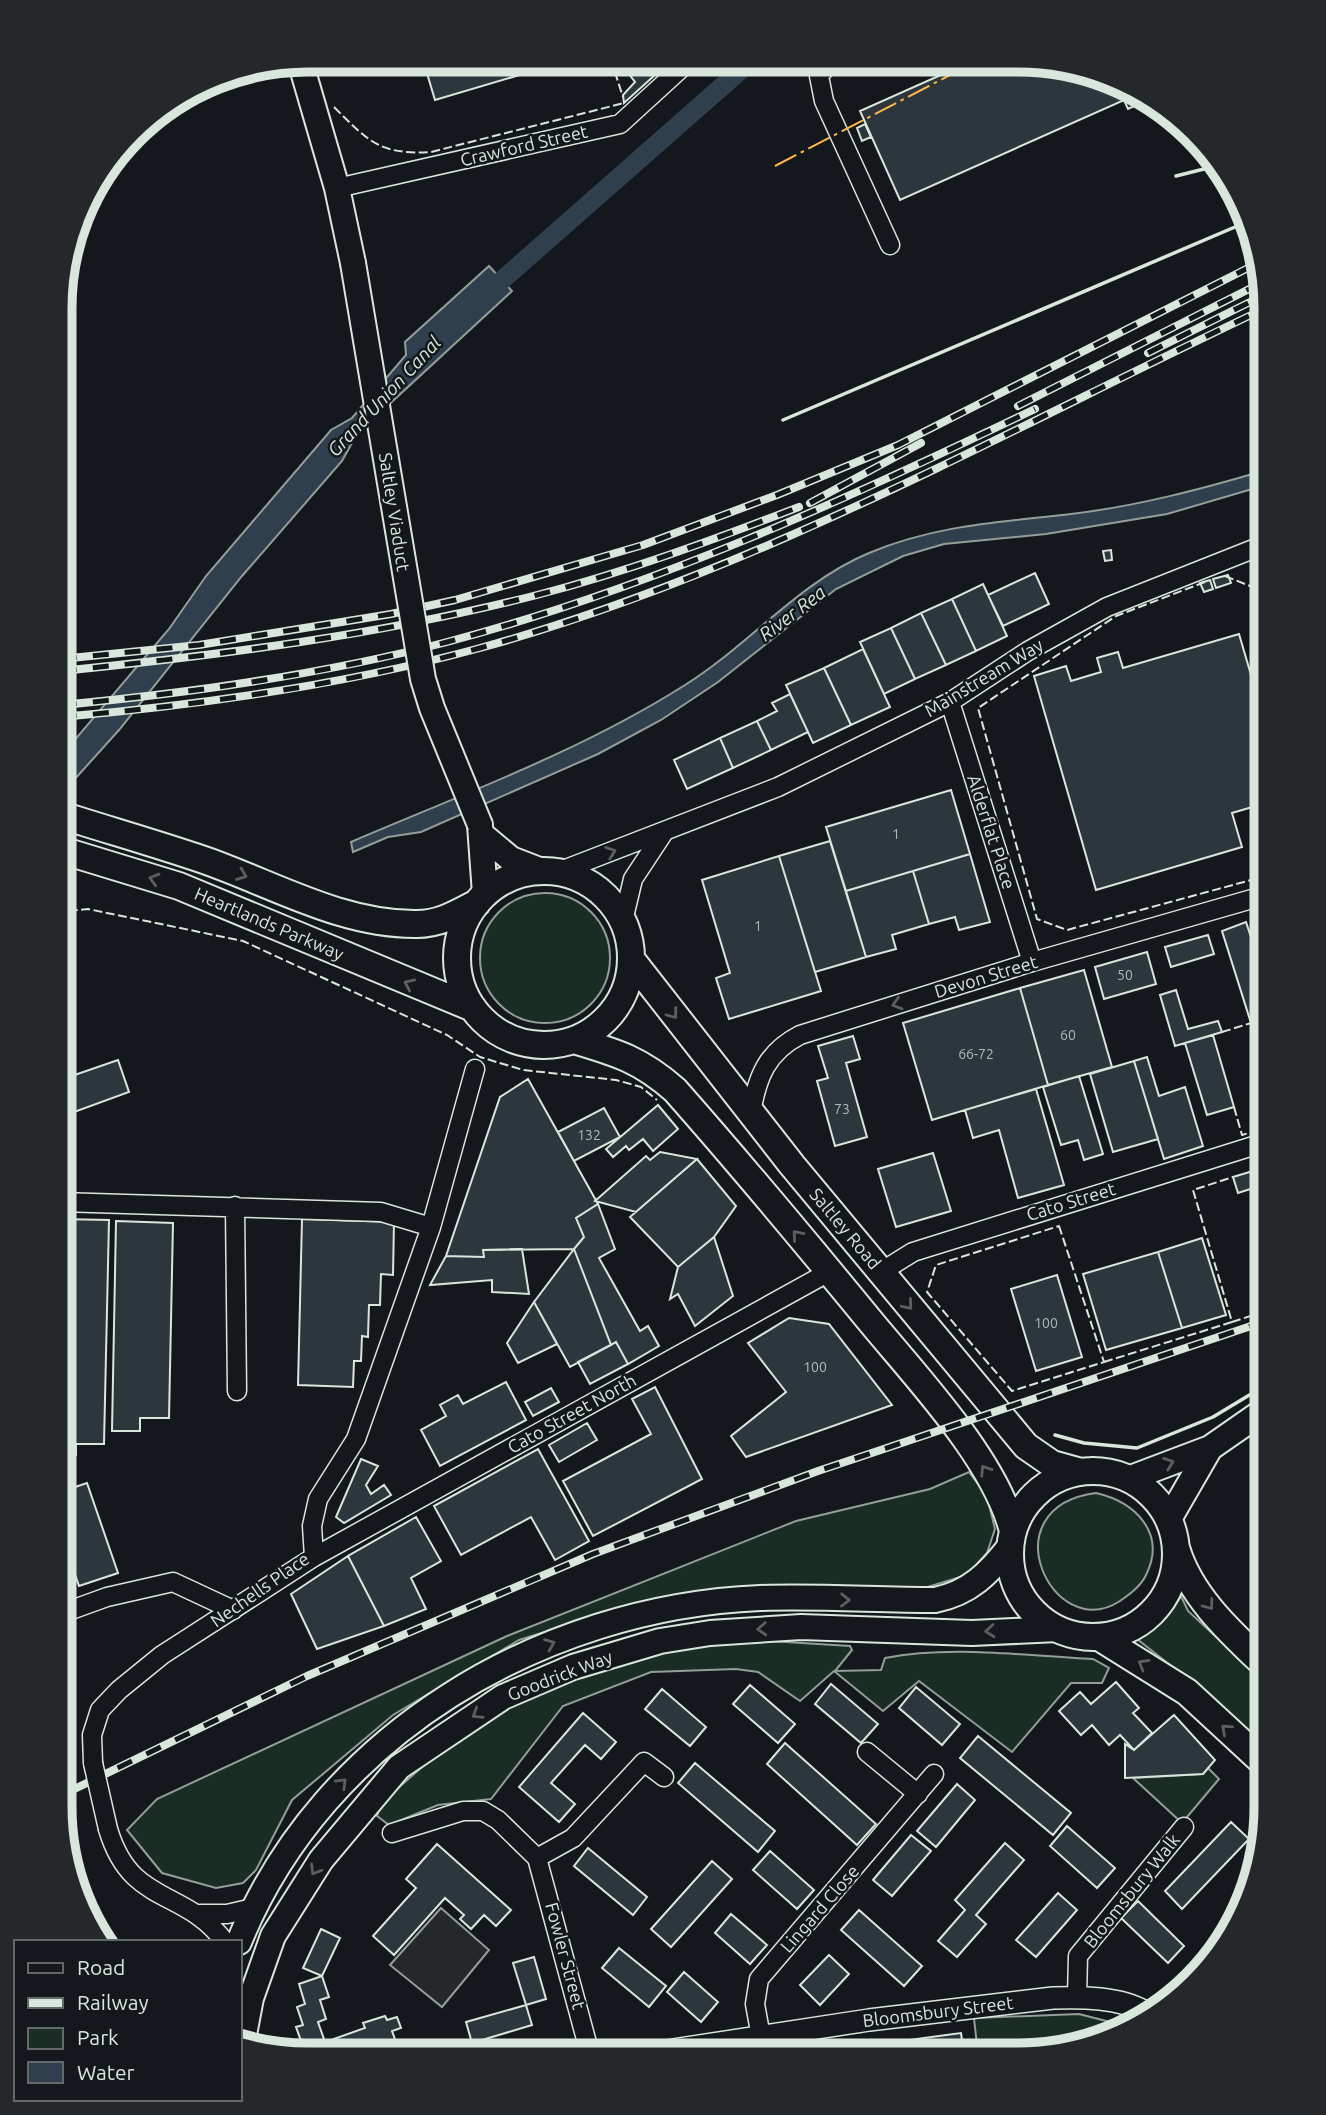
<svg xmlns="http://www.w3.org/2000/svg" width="1326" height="2115" viewBox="0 0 1326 2115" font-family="Ubuntu,sans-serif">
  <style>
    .green { fill: #1a2d24; stroke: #939e99; stroke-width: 2 }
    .parking { fill: #24282b; stroke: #939e99; stroke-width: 2 }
    .water { fill: #2f3f4d; stroke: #939e99; stroke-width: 2 }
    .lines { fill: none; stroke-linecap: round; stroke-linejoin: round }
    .canal { stroke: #2f3f4d; stroke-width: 19 }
    .building { fill: #2c363c; stroke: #d8e6dc; stroke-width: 2 }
    .minor-casing { stroke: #d8e6dc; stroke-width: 21 }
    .tertiary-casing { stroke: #d8e6dc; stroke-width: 24 }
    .secondary-casing { stroke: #d8e6dc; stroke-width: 28 }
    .primary-casing { stroke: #d8e6dc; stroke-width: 30 }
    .minor { stroke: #14181c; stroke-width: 18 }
    .tertiary { stroke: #14181c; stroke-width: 21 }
    .secondary { stroke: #14181c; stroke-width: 24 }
    .primary { stroke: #14181c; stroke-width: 26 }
    .rail-casing { stroke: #d8e6dc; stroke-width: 8 }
    .rail { stroke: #14181c; stroke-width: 5; stroke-dasharray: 16; stroke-linecap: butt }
    .minor-bridge-casing { stroke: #d8e6dc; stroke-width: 21; stroke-linecap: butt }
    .secondary-bridge-casing { stroke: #d8e6dc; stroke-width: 28; stroke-linecap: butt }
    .minor-bridge { stroke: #14181c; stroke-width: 18 }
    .secondary-bridge { stroke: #14181c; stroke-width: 24 }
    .fence { stroke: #d8e6dc; stroke-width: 2; stroke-dasharray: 9 3.5; stroke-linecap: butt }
    .wall { stroke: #d8e6dc; stroke-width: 3.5 }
    .power { stroke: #ffb74d; stroke-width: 2; stroke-dasharray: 24 5 3.5 5; stroke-linecap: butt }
    .oneway { stroke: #59605f }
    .labels { text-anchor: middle; stroke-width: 5; stroke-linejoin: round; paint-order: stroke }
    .number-label { font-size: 14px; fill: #adbab4 }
    .street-label { font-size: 18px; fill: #d8e6dc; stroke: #14181c }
    .water-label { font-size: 19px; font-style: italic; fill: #d8e6dc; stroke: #14181c }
    .rim { fill: none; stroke: #d8e6dc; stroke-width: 9 }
  </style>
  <rect width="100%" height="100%" fill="#14181c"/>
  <!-- green -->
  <path class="green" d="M480 958a65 65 0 1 1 130 0a65 65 0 1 1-130 0Z
    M969,1472L987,1496L995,1529L987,1553L967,1575L921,1589H747L641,1602L519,1640L393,1715L292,1800L256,1870L243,1883L216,1888L162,1873L127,1830L157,1799L507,1636L796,1521L930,1489Z
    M1096,1493C1135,1502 1167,1533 1146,1575C1141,1586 1130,1594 1120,1601C1052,1645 988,1507 1096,1493Z
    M1181,1596L1188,1611L1266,1683V1752L1184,1676L1137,1639C1158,1629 1169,1616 1181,1596Z
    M752,1640L850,1646L852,1650L835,1671L881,1670L885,1658C952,1645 1025,1656 1093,1659L1109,1668L1102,1683H1071L1012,1752L919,1681L883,1711L834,1671L800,1701L758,1672L736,1669L651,1672L563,1706L491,1799L438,1805L389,1825L377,1816L382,1802L445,1747L544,1685L670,1646Z
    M1208,1768L1219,1779L1182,1823L1133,1778L1203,1774Z
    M1079,2014L1126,2026C1096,2050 1017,2055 978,2055L974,2018Z"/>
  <!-- parking -->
  <path class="parking" d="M441,1908L489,1950L442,2007L390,1965Z"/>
  <!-- water -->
  <path class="water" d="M489,266L512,291L357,434L342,461L242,576L119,730L74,780L61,789V756L169,629L206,576L331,430L352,418L406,355L405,342Z
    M1266,470V485L1167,514L1046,534L944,544L903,556L836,589L718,682L661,720L598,754L421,832L388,837L353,852L351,842C463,794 581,751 685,685C749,645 799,582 869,553C935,525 1001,522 1071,514C1138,506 1202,489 1266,470Z"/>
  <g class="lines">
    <!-- canal -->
    <path class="canal" d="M484,296L751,61"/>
  </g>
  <!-- building -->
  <path class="building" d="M423,60H570L435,100Z
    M643,60L664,61L666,65L624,103L623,95L635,82L629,74Z
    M972,61L1051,62L1146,101L1128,109L1124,100L900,200L860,111Z
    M865,124L871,137L862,141L857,128Z
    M1111,550L1112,560L1105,561L1103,551Z
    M1035,573L1049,604L1003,626L988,595Z
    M1228,575L1231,583L1216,588L1213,579Z
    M1210,580L1213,589L1204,592L1200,583Z
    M983,584L1007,636L976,651L952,599Z
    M952,599L976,651L946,665L921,613Z
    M921,613L946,665L915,679L891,628Z
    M891,628L915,679L884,694L860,642Z
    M1239,634L1266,726V803L1232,813L1242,847L1096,890L1034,676L1066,666L1071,681L1101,672L1097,658L1118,652L1123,668Z
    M863,649L890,707L851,725L824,668Z
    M824,668L851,725L813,743L786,685Z
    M790,694L808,732L771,750L757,721L777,711L772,703Z
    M757,721L771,750L733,768L720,738Z
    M720,738L733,768L687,789L674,760Z
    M951,790L970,854L846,891L826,827Z
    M830,841L866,957L815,972L779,856Z
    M970,854L990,922L959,930L955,917L929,924L913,871Z
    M779,856L821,991L729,1019L716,978L730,973L702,880Z
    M913,871L929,924L892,935L896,949L866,957L846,891Z
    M1246,922L1252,940L1266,936V1018L1251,1023L1222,931Z
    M1208,935L1214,954L1171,967L1165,947Z
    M1147,952L1156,984L1104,999L1095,967Z
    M1084,970L1112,1067L1048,1085L1020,988Z
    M1020,988L1048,1085L932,1120L903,1023Z
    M1176,990L1188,1029L1218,1021L1222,1032L1175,1046L1160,995Z
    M1213,1035L1234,1107L1207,1115L1185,1043Z
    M853,1036L860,1059L846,1063L867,1137L835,1146L817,1081L828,1078L818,1046Z
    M1147,1057L1159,1096L1185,1087L1203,1146L1164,1159L1134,1061Z
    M118,1060L129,1092L66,1115L60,1099V1080Z
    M1134,1061L1158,1139L1113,1152L1090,1074Z
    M1079,1076L1103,1154L1084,1160L1078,1140L1061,1145L1043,1087Z
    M528,1079L598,1204L576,1218L584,1237L574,1249L483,1250L484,1257L446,1256L500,1097Z
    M1036,1089L1064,1185L1018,1198L999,1130L973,1138L965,1110Z
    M658,1105L678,1129L653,1151L643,1139L629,1150L626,1146L613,1157L606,1149Z
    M604,1108L620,1137L574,1161L558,1132Z
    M660,1152L697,1159L636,1212L595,1201L646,1156L650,1160Z
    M933,1153L951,1211L896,1227L878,1169Z
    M697,1159L736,1206L714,1237L678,1267L630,1217Z
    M1266,1167V1184L1238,1193L1233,1177Z
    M598,1204L615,1249L599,1258L640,1331L648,1326L659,1346L628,1364L616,1342L611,1345L574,1249L584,1237L576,1218Z
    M60,1219L109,1220L104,1444H76V1455H60Z
    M302,1219L394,1222L393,1275L381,1274L380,1305H369L368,1337L362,1336L361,1361H354L353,1387L298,1385Z
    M116,1221L173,1223L169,1418H140V1431H112Z
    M714,1237L733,1296L695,1326L678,1294L670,1299L678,1267Z
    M1202,1238L1226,1315L1182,1328L1158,1252Z
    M522,1249L529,1294L492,1292V1280L430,1285L446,1256L484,1257L483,1250Z
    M574,1249L611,1345L570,1367L534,1302Z
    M1158,1252L1182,1328L1106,1350L1083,1274Z
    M1057,1275L1082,1357L1036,1371L1011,1289Z
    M534,1302L557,1344L518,1363L507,1343Z
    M789,1318L829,1324L892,1405L746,1457L731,1436L786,1392L748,1343Z
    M616,1342L628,1364L590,1384L578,1362Z
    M506,1382L526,1420L440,1466L421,1430L446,1416L440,1405L458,1395L463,1404Z
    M655,1387L702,1479L593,1536L563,1481L651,1434L632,1399Z
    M551,1388L559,1402L533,1416L525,1402Z
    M587,1423L597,1440L559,1462L549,1445Z
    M538,1449L589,1541L555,1560L531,1517L461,1555L434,1506Z
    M361,1459L378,1466L366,1485L371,1494L384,1485L391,1495L344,1523L336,1517Z
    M87,1483L118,1573L79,1586L60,1531V1492Z
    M416,1517L441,1561L411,1578L426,1609L384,1626L348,1556Z
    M348,1556L384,1626L317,1649L291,1594Z
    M1266,1588V1609L1256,1599Z
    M1116,1682L1139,1708L1133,1713L1152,1733L1134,1750L1120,1735L1109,1745L1092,1725L1081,1735L1059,1711L1080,1692L1091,1704Z
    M831,1684L878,1724L861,1743L815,1704Z
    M750,1685L795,1724L778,1743L733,1704Z
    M916,1687L960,1724L942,1745L899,1708Z
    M662,1689L706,1727L690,1746L645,1709Z
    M60,1696L73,1723L60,1729Z
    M583,1713L616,1742L601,1759L585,1745L551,1783L575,1804L559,1822L519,1787Z
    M1174,1715L1215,1760L1203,1774L1125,1778V1744L1134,1750Z
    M978,1736L1071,1813L1053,1835L960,1758Z
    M785,1743L876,1824L857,1845L767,1764Z
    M695,1763L775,1831L758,1852L678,1783Z
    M957,1784L975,1800L936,1847L917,1831Z
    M1231,1822L1249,1839L1182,1909L1165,1891Z
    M1067,1826L1115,1868L1097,1888L1050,1846Z
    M911,1835L931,1851L892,1896L873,1880Z
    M1005,1843L1024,1860L976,1915L986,1924L957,1957L938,1941L965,1910L955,1900Z
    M437,1844L511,1910L496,1926L484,1915L471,1929L460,1919L464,1915L445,1898L394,1955L373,1936L416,1888L406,1879Z
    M588,1848L647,1897L633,1915L574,1866Z
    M770,1851L814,1890L797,1909L753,1870Z
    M712,1861L732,1879L671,1947L651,1929Z
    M1058,1893L1077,1910L1036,1957L1016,1940Z
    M1138,1901L1184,1946L1168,1963L1121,1918Z
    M859,1910L922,1966L904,1986L841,1930Z
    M731,1914L767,1945L750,1964L715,1933Z
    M321,1929L340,1938L322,1976L303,1968Z
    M619,1948L666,1986L649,2007L602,1968Z
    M829,1955L849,1974L820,2005L800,1985Z
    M534,1957L546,1999L526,2005L513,1963Z
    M684,1972L718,2002L701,2022L667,1992Z
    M322,1976L329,1997L320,2000L326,2019L318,2022L325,2042L304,2049L296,2027L303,2025L297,2007L305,2004L299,1984Z
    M526,2005L532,2025L472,2043L466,2022Z
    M385,2016L387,2020L397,2017L401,2028L392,2031L396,2042L371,2050L370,2047L350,2054H329L325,2042L365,2028L363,2023Z
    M961,2033L964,2055H896L894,2042Z"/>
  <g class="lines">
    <!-- minor casing -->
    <g class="minor-casing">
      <path id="minor" d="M831,61L819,76L824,101L890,245
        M337,188L620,124L689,61
        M950,702L1032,962
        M558,872L778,787L950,702L1028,651L1107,607L1266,544
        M623,921L633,879L664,832
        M751,1113C757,1077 767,1052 800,1035L1032,962L1266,895
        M60,1202L381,1212L431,1227
        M235,1206L237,1391
        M881,1272L913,1252L1266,1142
        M314,1557L829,1272
        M60,1614L107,1597L173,1582L233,1610
        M867,1752L918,1794
        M93,1763L92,1735L100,1710L119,1690L162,1655L314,1557L312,1526L318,1499L356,1439L431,1227L475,1069
        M108,1829C131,1907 184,1887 225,1942
        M392,1833L463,1811H483L498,1820L537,1858L590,2054
        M537,1858L573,1838L644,1762L664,1777
        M200,1914H227L253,1908
        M1077,1997L1078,1956L1184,1827
        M761,2037L755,2004L759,1979L934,1774"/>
    </g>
    <!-- tertiary casing -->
    <g class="tertiary-casing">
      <path id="tertiary" d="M647,2054L869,2020L1053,1998C1081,1997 1120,1997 1145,2012"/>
    </g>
    <!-- secondary casing -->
    <g class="secondary-casing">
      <path id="secondary" d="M300,61L337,188L353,263
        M480,825L485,894
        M481,834L511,859L542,871
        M1128,1479L1210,1448L1266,1409
        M1169,1519L1210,1448
        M239,1942C323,1735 542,1607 760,1598C818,1596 877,1600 935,1600C970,1593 989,1573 1010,1546
        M243,2040L251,1998L273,1936L321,1860L399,1767L503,1697L573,1667L660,1641L710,1633L801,1627L972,1633L1058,1629"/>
    </g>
    <!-- primary casing -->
    <g class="primary-casing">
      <path id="primary" d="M61,815C108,830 157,844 204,860C273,884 342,925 417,924C440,924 458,913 477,903
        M61,850L179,886L473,1008
        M457 958a87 87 0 1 1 174 0a87 87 0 1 1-174 0Z
        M631,959L792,1165L1026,1446L1052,1464L1081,1472
        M574,1040C618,1053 641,1060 675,1090C742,1166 807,1244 871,1322C918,1379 995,1460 1013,1531
        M1010 1554a83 83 0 1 1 166 0a83 83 0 1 1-166 0Z
        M1176,1548C1190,1596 1231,1633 1266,1666
        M1099,1637L1187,1692L1266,1765"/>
    </g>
    <!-- minor -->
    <use href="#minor" class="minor"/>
    <!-- tertiary -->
    <use href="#tertiary" class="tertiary"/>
    <!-- secondary -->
    <use href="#secondary" class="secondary"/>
    <!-- primary -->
    <use href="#primary" class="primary"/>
    <!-- rail casing -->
    <g class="rail-casing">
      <path id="rail" d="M1148,353L1264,295
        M1018,406L1261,283
        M810,503L921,443
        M61,659L199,645L391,614L455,600L643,545L777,495L898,445L1258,263
        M61,671C221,655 381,635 537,595C626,572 713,540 799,507
        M61,705C191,693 321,675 447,642C651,588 846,500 1035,409
        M61,717C201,705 344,685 480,648C757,572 1009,429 1266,308
        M60,1796L307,1676L593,1554L818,1471L1266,1321"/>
    </g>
    <!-- rail -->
    <use href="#rail" class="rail"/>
    <!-- minor-bridge casing -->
    <g class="minor-bridge-casing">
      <path id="minor-bridge" d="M93,1763L108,1829"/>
    </g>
    <!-- secondary-bridge casing -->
    <g class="secondary-bridge-casing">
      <path id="secondary-bridge" d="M353,263L423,679L432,708L480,825"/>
    </g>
    <!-- minor-bridge -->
    <use href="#minor-bridge" class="minor-bridge"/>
    <!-- secondary-bridge -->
    <use href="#secondary-bridge" class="secondary-bridge"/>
    <!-- fence -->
    <path class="fence" d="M611,60L623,97
      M334,107C369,142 380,155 431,152L624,103
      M1225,576L1255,588L1266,583
      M1205,582L1116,616L978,708L1037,919L1067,930L1266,876
      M61,921L69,911L88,909L243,941L447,1035L480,1057L523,1070L616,1080L641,1087L657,1100
      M1222,1032L1251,1023
      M1234,1107L1242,1135L1266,1128
      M1059,1226L1104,1362L1012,1391L927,1292L936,1265Z
      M1232,1322L1266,1311
      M1104,1362L1232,1322L1193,1190L1233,1177"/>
    <!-- wall -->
    <path class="wall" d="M1176,176L1212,167
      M783,420L1249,221
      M1055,1435L1084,1443L1137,1448L1213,1417L1266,1385"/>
    <!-- power -->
    <path class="power" d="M775,166L977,61"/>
  </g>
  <!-- one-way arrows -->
  <defs><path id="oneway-chevron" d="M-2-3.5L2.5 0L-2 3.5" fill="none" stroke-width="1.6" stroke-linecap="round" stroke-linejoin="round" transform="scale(1.75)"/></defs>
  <g class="oneway">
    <use href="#oneway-chevron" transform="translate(611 852) rotate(-20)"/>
    <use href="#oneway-chevron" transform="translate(242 875) rotate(21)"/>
    <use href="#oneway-chevron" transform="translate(154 879) rotate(-164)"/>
    <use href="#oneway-chevron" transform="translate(409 984) rotate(-156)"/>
    <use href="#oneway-chevron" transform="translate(897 1004) rotate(163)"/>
    <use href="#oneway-chevron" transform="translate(673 1014) rotate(53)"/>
    <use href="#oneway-chevron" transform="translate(797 1235) rotate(-131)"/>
    <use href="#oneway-chevron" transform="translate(908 1305) rotate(50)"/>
    <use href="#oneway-chevron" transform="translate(1169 1463) rotate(-20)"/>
    <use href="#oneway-chevron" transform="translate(985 1470) rotate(-123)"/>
    <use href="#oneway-chevron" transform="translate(845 1600) rotate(1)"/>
    <use href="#oneway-chevron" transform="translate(1209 1605) rotate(53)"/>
    <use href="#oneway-chevron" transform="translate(762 1629) rotate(177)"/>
    <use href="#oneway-chevron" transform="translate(990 1631) rotate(175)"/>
    <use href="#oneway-chevron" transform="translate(550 1644) rotate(-22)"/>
    <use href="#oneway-chevron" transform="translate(1143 1664) rotate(-150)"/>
    <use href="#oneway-chevron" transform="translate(477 1714) rotate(148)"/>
    <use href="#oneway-chevron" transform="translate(1226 1729) rotate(-138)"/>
    <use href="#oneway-chevron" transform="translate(342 1783) rotate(-45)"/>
    <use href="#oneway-chevron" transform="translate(315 1870) rotate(122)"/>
  </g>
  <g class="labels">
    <!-- number labels -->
    <g class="number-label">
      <text x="896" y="839">1</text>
      <text x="758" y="931">1</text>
      <text x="1125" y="980">50</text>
      <text x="1068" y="1040">60</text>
      <text x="976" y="1059">66-72</text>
      <text x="842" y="1114">73</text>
      <text x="589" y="1140">132</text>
      <text x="1046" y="1328">100</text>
      <text x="815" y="1372">100</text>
    </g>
    <!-- street labels -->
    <g class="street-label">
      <text transform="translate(524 146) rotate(-13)" y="6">Crawford Street</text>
      <text transform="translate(394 512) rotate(81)" y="6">Saltley Viaduct</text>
      <text transform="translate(984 678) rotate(-31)" y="6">Mainstream Way</text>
      <text transform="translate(991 832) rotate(72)" y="6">Alderflat Place</text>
      <text transform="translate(269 924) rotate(23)" y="6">Heartlands Parkway</text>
      <text transform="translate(986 977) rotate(-17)" y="6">Devon Street</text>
      <text transform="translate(1071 1202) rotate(-17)" y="6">Cato Street</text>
      <text transform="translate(845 1229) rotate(50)" y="6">Saltley Road</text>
      <text transform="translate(572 1414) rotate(-29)" y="6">Cato Street North</text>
      <text transform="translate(260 1590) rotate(-35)" y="6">Nechells Place</text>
      <text transform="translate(560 1676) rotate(-21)" y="6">Goodrick Way</text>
      <text transform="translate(1132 1891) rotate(-51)" y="6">Bloomsbury Walk</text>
      <text transform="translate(820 1909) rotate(-49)" y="6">Lingard Close</text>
      <text transform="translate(565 1956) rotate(75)" y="6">Fowler Street</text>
      <text transform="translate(938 2012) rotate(-7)" y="6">Bloomsbury Street</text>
    </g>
    <!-- water labels -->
    <g class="water-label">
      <text transform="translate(384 396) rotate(-47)" y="7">Grand Union Canal</text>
      <text transform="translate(792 613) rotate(-37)" y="7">River Rea</text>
    </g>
  </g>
  <!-- crop -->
  <path d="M0 0H1326V2115H0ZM308 72H1018A236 236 0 0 1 1254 308V1807A236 236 0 0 1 1018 2043H308A236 236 0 0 1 72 1807V308A236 236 0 0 1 308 72Z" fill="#24282b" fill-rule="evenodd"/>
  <path class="rim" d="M308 72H1018A236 236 0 0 1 1254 308V1807A236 236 0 0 1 1018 2043H308A236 236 0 0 1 72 1807V308A236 236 0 0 1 308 72Z"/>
  <!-- legend -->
  <rect x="14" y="1940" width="228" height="161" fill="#14181c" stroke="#626a69" stroke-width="2"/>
  <rect x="28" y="1963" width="35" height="10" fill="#14181c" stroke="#626a69" stroke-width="2"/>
  <text x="77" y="1975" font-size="21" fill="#d8e6dc">Road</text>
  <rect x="28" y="1998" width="35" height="10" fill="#d8e6dc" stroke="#626a69" stroke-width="2"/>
  <text x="77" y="2010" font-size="21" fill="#d8e6dc">Railway</text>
  <rect x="28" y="2028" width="35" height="21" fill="#1a2d24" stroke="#626a69" stroke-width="2"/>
  <text x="77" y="2045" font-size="21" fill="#d8e6dc">Park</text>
  <rect x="28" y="2062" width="35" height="21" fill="#2f3f4d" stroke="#626a69" stroke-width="2"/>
  <text x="77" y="2080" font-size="21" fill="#d8e6dc">Water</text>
</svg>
